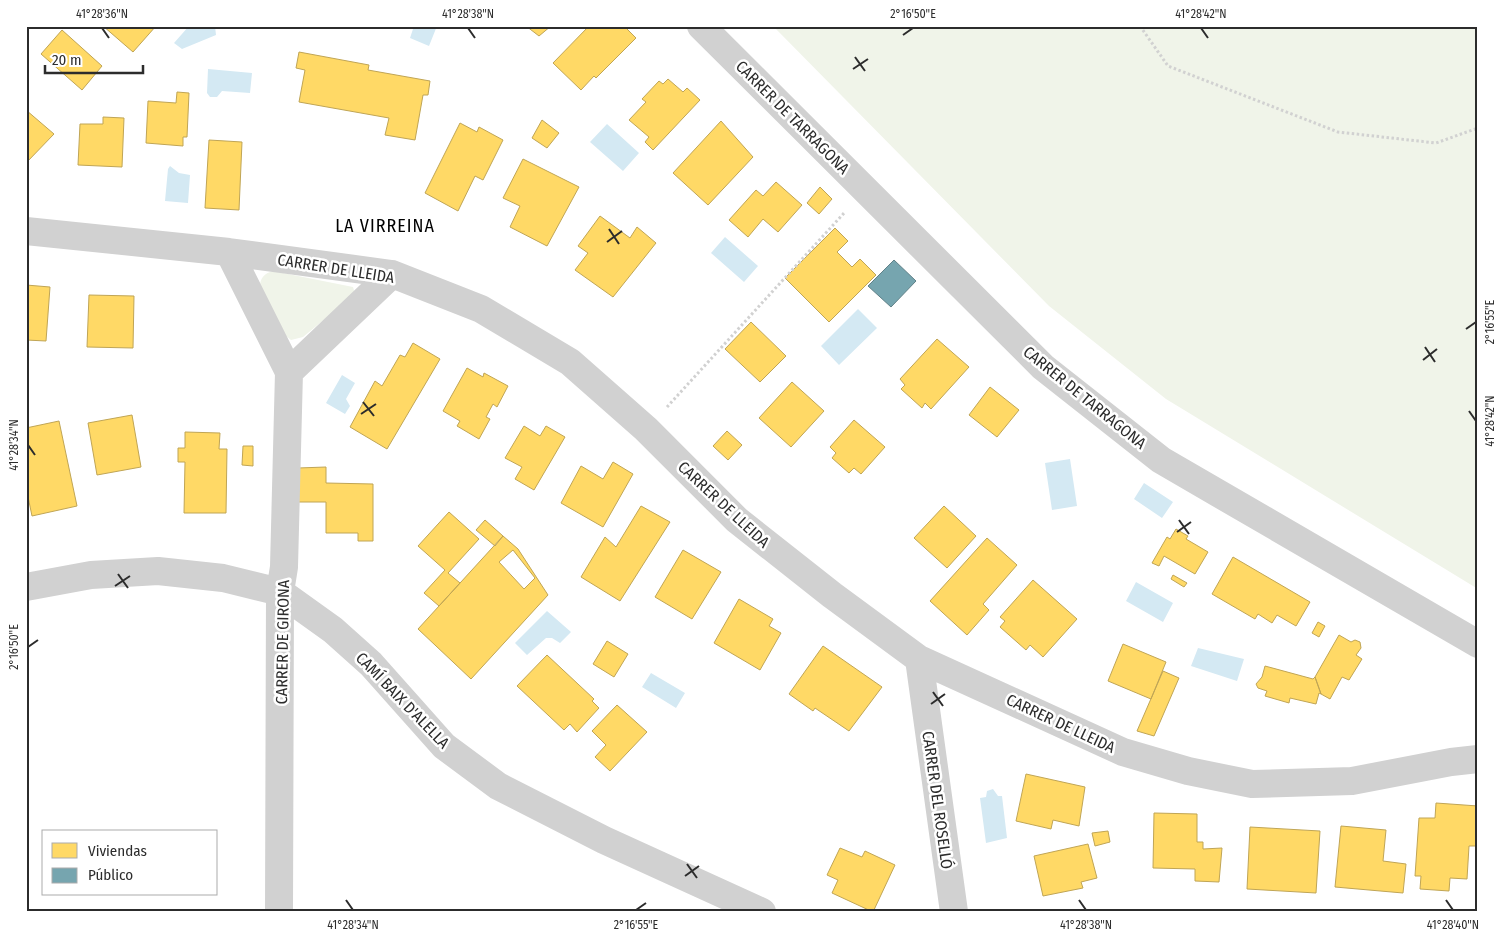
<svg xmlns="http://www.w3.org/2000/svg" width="1504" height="938" viewBox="0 0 1504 938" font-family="'Fira Sans Condensed',sans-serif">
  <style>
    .green { fill: #f0f4e9 }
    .water { fill: #d4e9f3 }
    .homes { fill: #ffd966; stroke: #c0a555; fill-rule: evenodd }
    .public { fill: #76a5af; stroke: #608188 }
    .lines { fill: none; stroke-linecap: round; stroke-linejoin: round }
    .path { stroke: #d1d1d1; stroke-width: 3; stroke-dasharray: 2.5 2.5; stroke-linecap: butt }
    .minor { stroke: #d1d1d1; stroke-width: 28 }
    .ticks { fill: none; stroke: #2c2c2c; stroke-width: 2 }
    .labels { text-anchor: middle; stroke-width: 5; stroke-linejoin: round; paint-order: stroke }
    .street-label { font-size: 16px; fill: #2c2c2c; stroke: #fff }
    .neighbourhood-label { font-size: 18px; letter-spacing: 1px; fill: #000; stroke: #fff }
    .neatline { fill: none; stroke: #2c2c2c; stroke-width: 2 }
    .ticks-label { font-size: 12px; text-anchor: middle; fill: #2c2c2c }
  </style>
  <rect width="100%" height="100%" fill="#fff"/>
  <!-- green -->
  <path class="green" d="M773,26H1478V589L1166,399L1049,306Z
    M273,271L353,287L355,294L303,337L291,340L286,336L260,286C260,278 265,273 273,271Z"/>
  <!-- water -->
  <path class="water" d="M189,26H215L216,35L182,49L174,43Z
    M414,26H437L429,46L410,38Z
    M208,69L252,73L250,93L222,91L217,97H210L207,93Z
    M607,124L639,153L623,171L590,142Z
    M170,166L179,173L190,175L188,203L165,201L168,169Z
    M725,237L758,266L744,282L711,253Z
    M858,309L877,328L839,365L821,346Z
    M342,375L355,383L346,399L350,406L345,414L326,403Z
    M1070,459L1077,506L1052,510L1045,463Z
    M1144,483L1173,502L1162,518L1134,499Z
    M1136,582L1173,603L1163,622L1126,601Z
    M547,611L571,632L560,643L552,638H546L527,655L515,643Z
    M1198,648L1244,659L1237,681L1191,666Z
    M651,673L685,693L676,708L642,687Z
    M993,789L998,796H1002L1007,838L986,843L980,798L986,797L987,791Z"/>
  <!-- homes -->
  <path class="homes" d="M103,26H156L133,52Z
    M526,26H551L539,36Z
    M589,26H624L636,38L596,78L594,76L581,90L553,63Z
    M62,30L102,66L82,90L41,54Z
    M299,52L369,65L368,70L430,81L428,95H423L415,140L385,135L389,118L299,102L305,70L296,68Z
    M668,79L683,92L687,88L700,100L653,150L645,142L649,137L629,120L646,102L642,99L659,81L663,84Z
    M177,92L189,93L187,137H183V146L146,143L148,101L176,103Z
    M26,110L54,134L26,163Z
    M103,117L124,118L122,167L78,165L80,124H103Z
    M542,120L559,133L547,148L532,138Z
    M721,121L753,157L708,205L673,173Z
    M460,123L477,132L479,127L503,140L483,180L475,176L458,211L425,193Z
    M209,140L242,142L239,210L205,208Z
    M523,159L579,187L547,246L510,227L520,206L503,198Z
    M776,182L802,205L778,232L763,219L748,237L729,220L756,190L763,196Z
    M820,187L832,199L819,214L807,203Z
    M600,216L630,238L637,227L656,243L613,297L575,270L588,253L578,246Z
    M835,228L848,241L837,252L852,267L860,259L876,275L829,322L785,278Z
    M26,285L50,287L46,341L26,340Z
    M89,295L134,296L133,348L87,347Z
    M751,322L786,356L760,382L725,349Z
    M937,339L969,367L931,409L925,403L922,408L901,389L905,385L900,379Z
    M413,343L440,359L387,449L350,427L375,381L382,386L400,355L405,357Z
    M467,368L483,377L484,373L508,386L497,407L493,404L486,417L490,419L479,439L457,426L460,421L443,411Z
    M792,382L824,411L791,447L759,418Z
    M990,387L1019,410L997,437L969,415Z
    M132,415L141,467L97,475L88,423Z
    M854,420L885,447L861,474L854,468L849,473L832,458L836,453L830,447Z
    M59,421L77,506L32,516L26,487V428Z
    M524,426L540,436L546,426L565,437L534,490L515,479L522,467L505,458Z
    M727,431L742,445L728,460L713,446Z
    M185,432L220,433L219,449H227L226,513H184L185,462H178V448H185Z
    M243,446H253V466L242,465Z
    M613,462L633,474L603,527L561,503L581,466L603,479Z
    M326,467V483L373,484V541H358V533H326V502H298V468Z
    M641,506L670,522L620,601L581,577L605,537L616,547Z
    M944,506L976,536L947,568L914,538Z
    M449,512L479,539L448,573L460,583L439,606L424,593L445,570L418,546Z
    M485,520L503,536L495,546L476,530Z
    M1176,529L1188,536L1186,539L1208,552L1195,574L1164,556L1159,566L1152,563L1167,537L1170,539Z
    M503,536L518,549L548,595L471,679L418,629ZM513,550L535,578L524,589L499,562Z
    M987,538L1017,565L983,604L989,610L967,635L930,601Z
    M683,550L721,572L692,619L655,597Z
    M1233,557L1310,602L1296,626L1277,615L1272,623L1258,614L1255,619L1212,594Z
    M1173,575L1187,583L1184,587L1171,579Z
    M1033,580L1077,619L1043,657L1030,645L1026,650L1000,627L1005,621L1000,617Z
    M739,599L773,619L769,626L781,633L760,670L714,643Z
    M1318,622L1325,626L1319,637L1312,633Z
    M1339,635L1351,642L1355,640L1360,642L1361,648L1356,655L1362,659L1349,680L1342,677L1330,699L1321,694L1315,677Z
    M607,641L628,654L614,677L593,664Z
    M1123,644L1166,662L1151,699L1108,681Z
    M823,646L882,687L849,731L815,708L813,711L789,694Z
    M547,655L594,699L592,701L599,708L577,732L570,724L564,730L517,686Z
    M1265,666L1313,679L1315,677L1321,694L1319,693L1316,704L1290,698L1289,703L1265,696L1267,691L1258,688L1256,684L1262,677Z
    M1163,671L1179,678L1154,736L1137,731Z
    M617,705L647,732L610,771L595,757L606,745L592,731Z
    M1026,774L1085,787L1079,826L1053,820L1051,829L1016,821Z
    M1436,803L1478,806L1477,846H1469L1467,879L1450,878L1449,891L1420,889L1421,876H1415L1419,818H1435Z
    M1154,813L1197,814V842H1203V849L1222,848L1219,882L1195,881V869L1153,868Z
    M1341,826L1386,830L1383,861L1406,864L1403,893L1335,887Z
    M1250,827L1320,831L1316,893L1247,889Z
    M1108,831L1110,842L1095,846L1092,833Z
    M1088,844L1097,878L1081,882L1083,888L1043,896L1034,856Z
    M840,848L862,857L865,851L895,865L873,912L832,893L838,880L827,875Z"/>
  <!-- public -->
  <path class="public" d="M894,260L916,281L891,307L868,286Z"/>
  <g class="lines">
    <!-- path -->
    <path class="path" d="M1140,26L1168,66L1338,132L1436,143L1478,128
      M667,407L845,212"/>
    <!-- minor -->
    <path class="minor" d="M701,26L1043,367L1161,460L1478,644
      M26,231L229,252L392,274L481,309L570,362L646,429L737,520L832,595L919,659L1123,752L1188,771L1252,784L1352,781L1451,762L1478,759
      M229,252L289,372L284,567L280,592L279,912
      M289,372L392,274
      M26,587L91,575L158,571L223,578L280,592L333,630L371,664L444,746L498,786L604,840L762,912
      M919,659L954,912"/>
  </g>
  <!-- ticks -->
  <path class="ticks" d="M102,28L109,38M468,28L475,38M1201,28L1208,38M903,35L913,28M855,57L865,71M853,69L868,59M609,229L619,244M607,242L622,231M1466,329L1476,322M1425,347L1435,362M1423,360L1437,349M363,402L374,416M1469,411L1476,421M361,414L376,404M28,445L35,455M1179,520L1189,534M1177,532L1191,522M118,574L128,588M115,586L130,576M28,647L38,640M933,692L943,706M931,704L945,694M687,864L697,878M685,876L699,866M346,900L353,910M1079,900L1086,910M1446,900L1453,910M636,910L646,903"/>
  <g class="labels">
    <!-- street labels -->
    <g class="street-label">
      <text transform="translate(793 117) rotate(45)" y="6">CARRER DE TARRAGONA</text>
      <text transform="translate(336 268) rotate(9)" y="6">CARRER DE LLEIDA</text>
      <text transform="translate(1085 397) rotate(39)" y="6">CARRER DE TARRAGONA</text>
      <text transform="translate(724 504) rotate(43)" y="6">CARRER DE LLEIDA</text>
      <text transform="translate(282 642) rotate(-89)" y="6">CARRER DE GIRONA</text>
      <text transform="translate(403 700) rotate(46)" y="6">CAMÍ BAIX D'ALELLA</text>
      <text transform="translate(1061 723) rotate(25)" y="6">CARRER DE LLEIDA</text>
      <text transform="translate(938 800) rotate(82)" y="6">CARRER DEL ROSELLÓ</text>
    </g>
    <!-- neighbourhood labels -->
    <g class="neighbourhood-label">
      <text x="385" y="232">LA VIRREINA</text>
    </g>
  </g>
  <!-- border -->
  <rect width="1504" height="938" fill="none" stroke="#ffffff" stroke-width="55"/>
  <!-- legend -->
  <rect x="42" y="830" width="175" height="65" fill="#ffffff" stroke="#ababab"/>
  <rect x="52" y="843" width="25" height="15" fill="#ffd966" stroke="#ababab"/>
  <text x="88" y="856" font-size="15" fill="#2c2c2c">Viviendas</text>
  <rect x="52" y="868" width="25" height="15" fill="#76a5af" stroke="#ababab"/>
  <text x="88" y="880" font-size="15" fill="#2c2c2c">Público</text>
  <!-- scale -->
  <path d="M45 65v8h98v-8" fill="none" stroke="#2c2c2c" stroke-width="2.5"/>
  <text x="52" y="65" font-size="15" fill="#2c2c2c" stroke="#ffffff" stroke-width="4" paint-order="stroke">20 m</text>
  <rect x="28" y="28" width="1448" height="882" class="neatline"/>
  <g class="ticks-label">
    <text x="102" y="18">41°28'36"N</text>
    <text x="468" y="18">41°28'38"N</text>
    <text x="913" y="18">2°16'50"E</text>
    <text x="1201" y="18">41°28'42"N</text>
    <text transform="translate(1490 322) rotate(-90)" y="4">2°16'55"E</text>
    <text transform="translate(1490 421) rotate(-90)" y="4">41°28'42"N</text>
    <text transform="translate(14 445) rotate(-90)" y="4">41°28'34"N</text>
    <text transform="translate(14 647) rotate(-90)" y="4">2°16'50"E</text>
    <text x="353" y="929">41°28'34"N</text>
    <text x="636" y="929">2°16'55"E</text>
    <text x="1086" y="929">41°28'38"N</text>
    <text x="1453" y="929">41°28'40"N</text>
  </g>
</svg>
